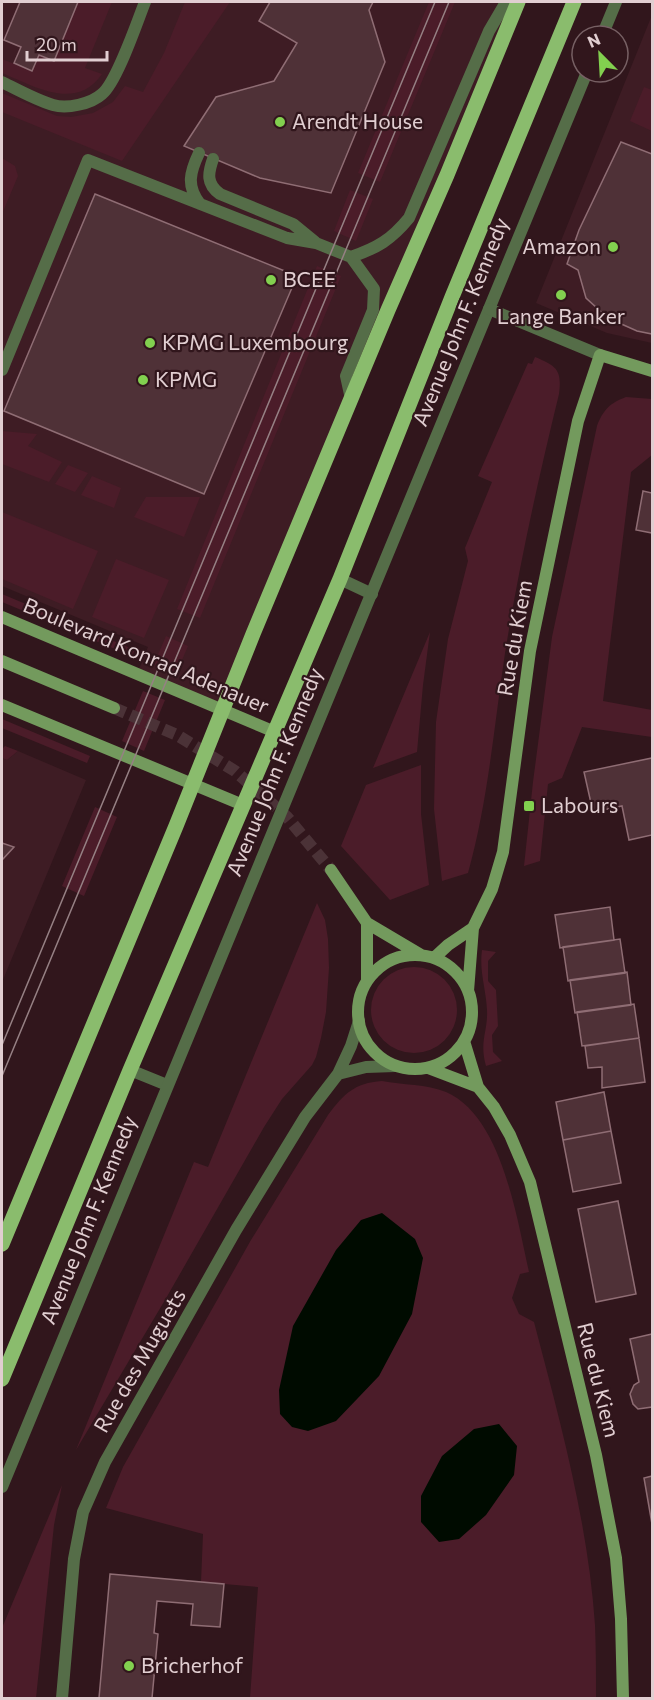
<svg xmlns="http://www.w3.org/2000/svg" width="654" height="1700" viewBox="0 0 654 1700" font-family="Commissioner,sans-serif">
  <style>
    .built { fill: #3e1c24 }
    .green { fill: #4b1c29 }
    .water { fill: #000b00 }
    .building { fill: #4f3137; stroke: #8f6d74; stroke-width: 1.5 }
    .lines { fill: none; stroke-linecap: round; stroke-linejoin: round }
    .secondary-tunnel { stroke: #4b3237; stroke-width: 12; stroke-dasharray: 12 6; stroke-linecap: butt }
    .service { stroke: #556d48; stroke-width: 12 }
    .minor { stroke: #556d48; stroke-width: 12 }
    .tertiary { stroke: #556d48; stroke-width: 12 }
    .secondary { stroke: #739a5d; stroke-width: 12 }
    .primary { stroke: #8abc6d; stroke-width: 15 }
    .tram { stroke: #968084; stroke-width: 1.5 }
    .poi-dot { fill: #82d04f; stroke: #31161c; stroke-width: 2 }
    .labels { text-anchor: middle; stroke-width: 4.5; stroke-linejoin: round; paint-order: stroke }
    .poi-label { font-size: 21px; fill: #e1ced1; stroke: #31161c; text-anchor: start }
    .street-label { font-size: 21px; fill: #e1ced1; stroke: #31161c }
  </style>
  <rect width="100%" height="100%" fill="#31161c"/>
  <!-- built -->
  <path class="built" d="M2,2H518L223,710L137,674L148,647L2,586Z
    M652,15V343L607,333L536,303Z
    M18,751L86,780L2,982V758L7,760Z"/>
  <!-- green -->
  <path class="green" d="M78,2H112L85,68L102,74C76,112 34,86 2,73V59L32,71L39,55L54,61Z
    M185,2H230L122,161L2,112V93L57,116L71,117L93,113L113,102L125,86L143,92L164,53Z
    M429,2H455L380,182L358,173Z
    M644,87L652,90V131L630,121Z
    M2,158L15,166L18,176L2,214Z
    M350,190L373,199L356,241L334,231Z
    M317,266L341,276L200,618L177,609Z
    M535,357C557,366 562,370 559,394C538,480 519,566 505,653C494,727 488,801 468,873L442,881L434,809L436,722L448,639L468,561L465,548L492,482L478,476L528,363L532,364Z
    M626,397L652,399V455L631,472L603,701L652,710V737L582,727L562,778L548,784L540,861L524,866L533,782L552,637L597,426C603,410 610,403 626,397Z
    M2,431L37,434L28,446L62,462L49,482L2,464Z
    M68,465L88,473L75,492L55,484Z
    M92,476L121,488L114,508L81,495Z
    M146,497H200L184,537L134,517Z
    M2,512L98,551L73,609L2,579Z
    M116,559L169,580L144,638L92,617Z
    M2,594L135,650L132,656L2,602Z
    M430,632L423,685L417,752L373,768Z
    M166,636L188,646L176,674L154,664Z
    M143,691L165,700L144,751L122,741Z
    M2,719L90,756L87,763L2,728Z
    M5,746L18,751L7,760L2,758V749Z
    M421,765V814L429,885L390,900L341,846L366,785Z
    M95,807L117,817L84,896L62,886Z
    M317,903L325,920L328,939L329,968L326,1012L321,1038L316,1057L312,1065L282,1099L264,1127L165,1300L76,1450L194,1162L208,1167Z
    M482,950L496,952L488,961V981L496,990L498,1026L492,1035L493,1052L502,1061L486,1066C479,1041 488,1032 487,1010C486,989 479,971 482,950Z
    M371 1010a43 43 0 1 1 86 0a43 43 0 1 1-86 0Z
    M382,1081C402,1085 427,1084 446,1092C502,1116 517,1219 529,1272L520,1274L512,1298L519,1314L534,1322C560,1421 588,1522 595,1625C596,1650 596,1674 596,1698H250L258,1587L201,1582L203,1534L106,1508L123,1467L251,1240L328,1115C344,1094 354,1083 382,1081Z
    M62,1485L54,1525L36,1698H2V1628Z"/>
  <!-- water -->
  <path class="water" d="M382,1213L415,1239L423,1258L412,1314L379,1376L336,1421L308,1431L292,1427L280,1414L279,1390L293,1326L336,1250L361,1220Z
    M499,1424L517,1446L514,1475L486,1515L459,1539L439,1542L421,1522V1496L442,1456L474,1429Z"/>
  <!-- building -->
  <path class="building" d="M20,2H78L54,61L39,55L32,71L14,63L21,47L4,40Z
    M270,2H373L369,10L385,62L331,193L260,178L184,146L216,97L274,81L297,43L259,21Z
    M621,142L652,154V334L637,331L608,318L586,298L578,270L567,264L579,230Z
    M95,194L297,276L204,494L4,411Z
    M643,491L652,493V533L636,530Z
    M652,758V835L629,840L622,806L593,812L584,772Z
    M2,843L14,847L2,860Z
    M610,907L614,940L560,948L555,915Z
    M620,939L625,973L568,981L563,947Z
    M627,972L631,1005L575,1013L570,980Z
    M634,1004L639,1038L582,1046L577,1012Z
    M639,1038L645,1082L602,1088V1067L588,1068L585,1046Z
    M604,1092L611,1131L563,1140L556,1102Z
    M611,1131L621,1183L573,1192L563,1140Z
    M618,1201L636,1294L596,1302L578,1209Z
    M652,1334V1407L638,1409L633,1404L630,1394L634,1385L639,1382L630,1339Z
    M652,1476V1524L644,1478Z
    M110,1574L224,1584L220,1627L191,1625L193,1604L157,1601L154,1633L158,1634L152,1698H99Z"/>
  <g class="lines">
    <!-- secondary-tunnel -->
    <path class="secondary-tunnel" d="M114,708L177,735L235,771L287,817L331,870"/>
    <!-- service -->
    <path class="service" d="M2,82C18,90 36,100 53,105C67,109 91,104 102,94C117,82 137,22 145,2
      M199,153C190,172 186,186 200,204
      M213,159C208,173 206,184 220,194L293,224L315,242
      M351,257C377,248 391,240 409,218L489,31L506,2
      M2,370L88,160L287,238L316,243L351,257L374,289L373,310L346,376L351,399
      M340,579L372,594
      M130,1070L167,1085"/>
    <!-- minor -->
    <path class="minor" d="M602,36L616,2
      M338,1074L366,1067L395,1066
      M2,1487L587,72
      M62,1698L74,1559L83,1512L105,1462L236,1230L305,1117L338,1074L351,1046L359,1021"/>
    <!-- tertiary -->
    <path class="tertiary" d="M489,309L600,355"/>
    <!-- secondary -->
    <path class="secondary" d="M2,617L275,732
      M2,661L114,708
      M2,705L243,805
      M331,870L367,923L421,955
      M367,923V981
      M358 1012a57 57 0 1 1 114 0a57 57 0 1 1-114 0Z
      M434,958L448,945L473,928
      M468,991L473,928L492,889L503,852L530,651L578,421L600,355L652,371
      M464,1041L478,1087L494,1107L510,1135L530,1182L596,1455L616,1558L621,1619L623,1698
      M428,1068L478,1087"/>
    <!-- primary -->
    <path class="primary" d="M2,1244L176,826L253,634L388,310L447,175L518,2
      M2,1379L130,1070L340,579L452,297L574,2"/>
    <!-- tram -->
    <path class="tram" d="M2,1045L435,2
      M2,1076L449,2"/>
  </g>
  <!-- markers -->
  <g class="poi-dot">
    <circle cx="280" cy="122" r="6"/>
    <circle cx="613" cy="247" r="6"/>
    <circle cx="271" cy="280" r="6"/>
    <circle cx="561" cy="295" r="6"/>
    <circle cx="150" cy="343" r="6"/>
    <circle cx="143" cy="380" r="6"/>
    <rect x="523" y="800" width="12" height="12" rx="3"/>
    <circle cx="129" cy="1666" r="6"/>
  </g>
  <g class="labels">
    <!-- poi labels -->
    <g class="poi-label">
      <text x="292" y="129">Arendt House</text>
      <text x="601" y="254" text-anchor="end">Amazon</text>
      <text x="283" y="287">BCEE</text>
      <text x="561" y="324" text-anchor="middle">Lange Banker</text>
      <text x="162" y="350">KPMG Luxembourg</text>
      <text x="155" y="387">KPMG</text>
      <text x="541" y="813">Labours</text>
      <text x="141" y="1673">Bricherhof</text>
    </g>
    <!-- street labels -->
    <g class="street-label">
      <text transform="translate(461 322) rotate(-68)" y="7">Avenue John F. Kennedy</text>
      <text transform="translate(515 638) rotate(-80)" y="7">Rue du Kiem</text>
      <text transform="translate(146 656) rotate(23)" y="7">Boulevard Konrad Adenauer</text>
      <text transform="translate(275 772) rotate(-68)" y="7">Avenue John F. Kennedy</text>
      <text transform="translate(89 1220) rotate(-68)" y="7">Avenue John F. Kennedy</text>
      <text transform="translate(140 1361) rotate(-60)" y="7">Rue des Muguets</text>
      <text transform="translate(598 1380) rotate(76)" y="7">Rue du Kiem</text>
    </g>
  </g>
  <!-- border -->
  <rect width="654" height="1700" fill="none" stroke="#e1ced1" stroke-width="6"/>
  <!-- north arrow -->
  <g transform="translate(600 54) rotate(336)"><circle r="28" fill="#31161c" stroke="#776064" stroke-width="1.5"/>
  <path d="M0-4.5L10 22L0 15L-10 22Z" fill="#82d04f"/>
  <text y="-9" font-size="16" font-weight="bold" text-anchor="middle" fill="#e1ced1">N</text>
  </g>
  <!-- scale -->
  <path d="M27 51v9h80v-9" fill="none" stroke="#e1ced1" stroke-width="3"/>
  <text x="36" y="51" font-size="18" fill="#e1ced1" stroke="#31161c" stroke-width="4.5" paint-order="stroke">20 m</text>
</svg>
